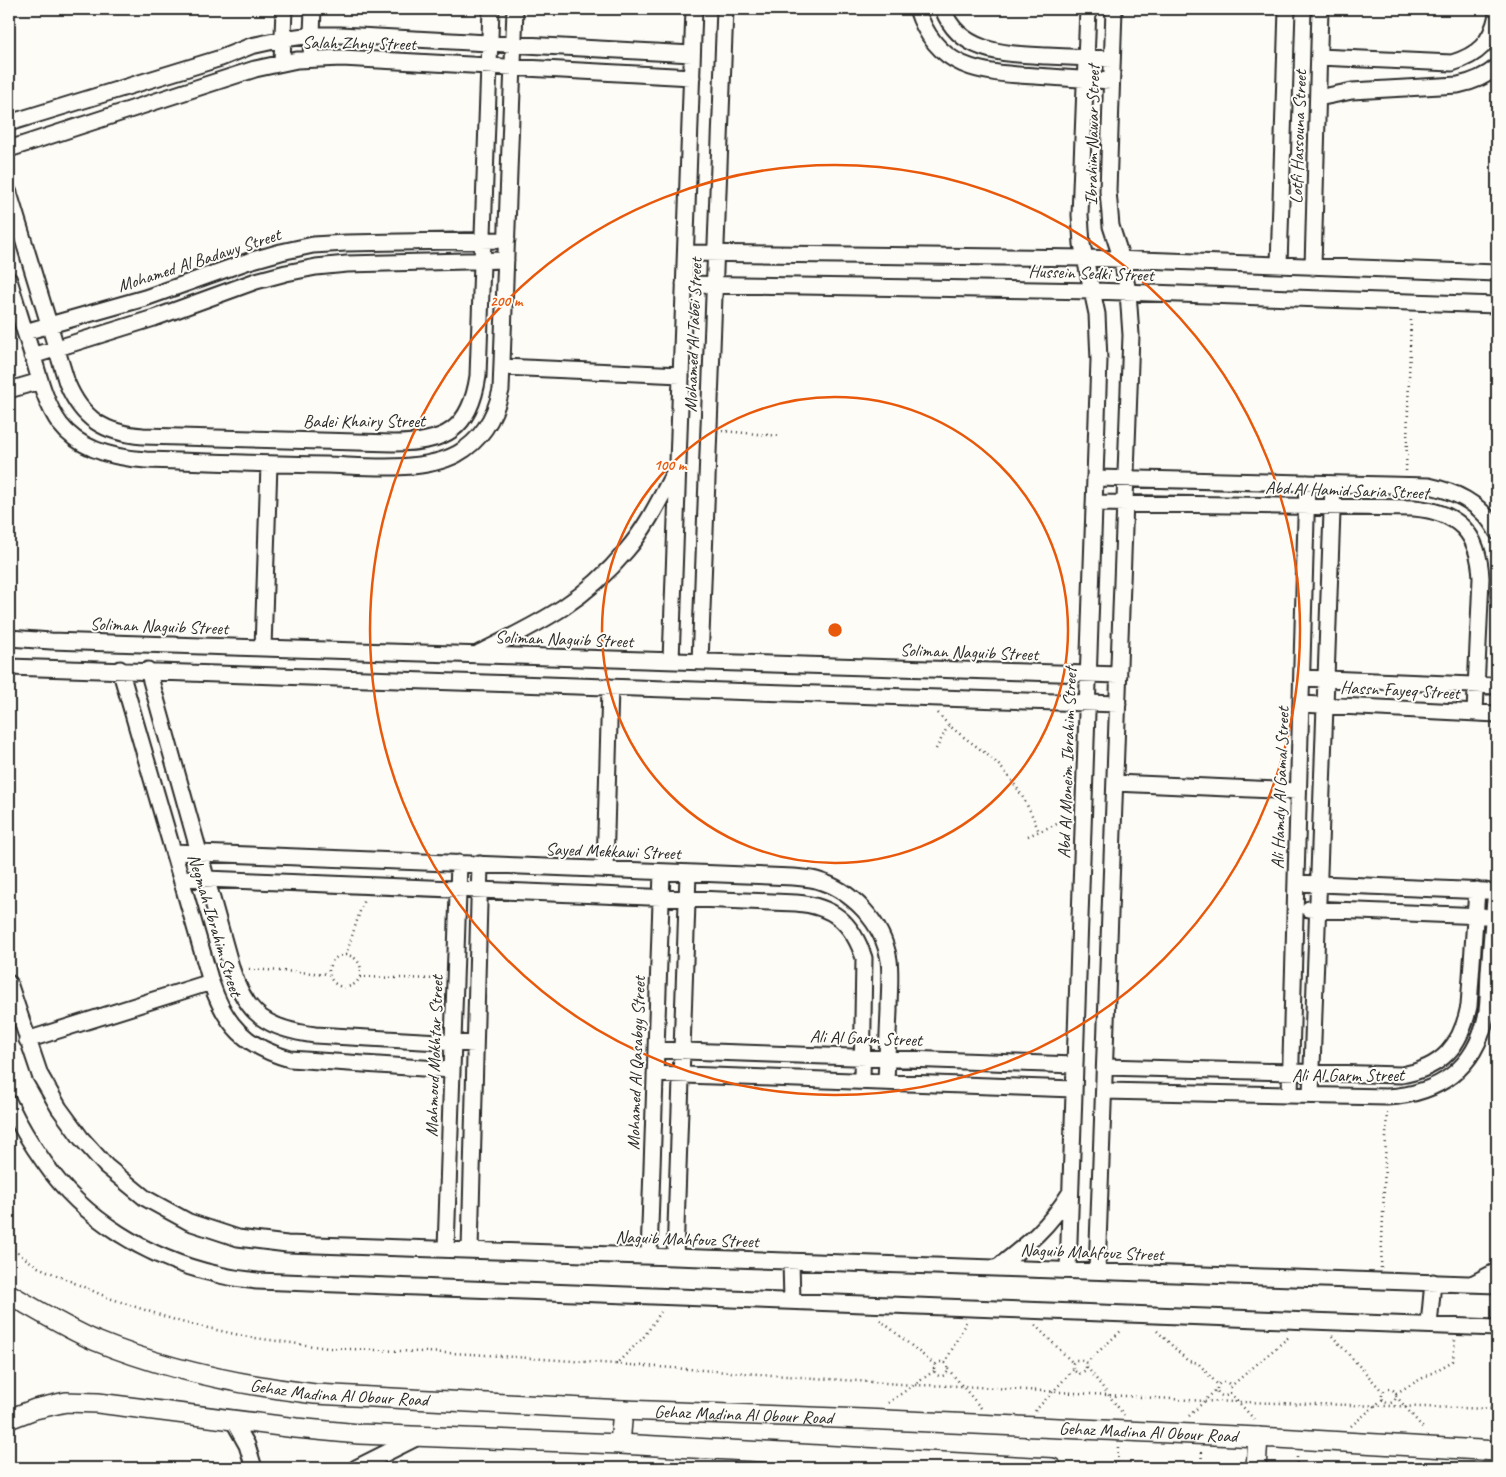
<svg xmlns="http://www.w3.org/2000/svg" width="1506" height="1477" viewBox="0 0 1506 1477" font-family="Caveat,sans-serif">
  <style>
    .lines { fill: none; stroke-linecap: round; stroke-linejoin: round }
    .minor-casing { stroke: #2b2b2b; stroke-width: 19 }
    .major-casing { stroke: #2b2b2b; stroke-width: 22 }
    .path { stroke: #2b2b2b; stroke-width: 2.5; stroke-dasharray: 1 4; stroke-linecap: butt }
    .minor { stroke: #fdfcf7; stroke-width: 15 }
    .major { stroke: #fdfcf7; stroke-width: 19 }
    .ring { fill: none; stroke: #e8590c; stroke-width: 2.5 }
    .labels { text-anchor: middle; stroke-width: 4; stroke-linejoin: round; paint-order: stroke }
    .street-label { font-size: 18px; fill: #2b2b2b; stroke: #fdfcf7 }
    .centre { fill: #e8590c; stroke: #fdfcf7; stroke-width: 2.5 }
    .ring-label { font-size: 15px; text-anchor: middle; font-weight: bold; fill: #e8590c; stroke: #fdfcf7; stroke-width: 4; stroke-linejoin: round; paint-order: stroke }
  </style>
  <rect width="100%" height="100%" fill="#fdfcf7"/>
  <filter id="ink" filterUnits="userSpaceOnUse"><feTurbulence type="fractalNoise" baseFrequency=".02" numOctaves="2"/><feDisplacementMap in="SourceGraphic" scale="10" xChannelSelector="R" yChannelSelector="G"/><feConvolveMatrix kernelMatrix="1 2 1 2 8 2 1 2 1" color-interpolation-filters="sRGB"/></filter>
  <g filter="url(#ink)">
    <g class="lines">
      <!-- minor casing -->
      <g class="minor-casing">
        <path id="minor" d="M917,9C936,69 980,73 1035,76C1061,78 1086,79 1111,81
          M943,9C959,54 1008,54 1047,56C1069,57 1091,58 1112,59
          M1319,57L1452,63C1478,55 1491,43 1497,15
          M311,59L313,9
          M282,62L284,9
          M1318,98L1352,91L1458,85C1473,82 1485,77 1497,67
          M9,123L221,58L251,46L283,39L312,35H340L692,54
          M9,149L255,69L297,60L342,58L692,77
          M9,193L67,383C82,419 104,433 143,436L393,443C445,443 470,430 478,376L491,9
          M686,253L1086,258L1497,273
          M1279,265L1287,9
          M1313,267L1320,9
          M9,280C17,306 25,333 34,360C40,381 47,406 60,424C80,450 115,458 146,460C205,462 265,464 325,465C365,466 421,473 457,454C482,440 495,417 501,390L515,9
          M684,284L1094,291L1497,305
          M25,332L145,298L249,261L281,252L313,245L346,243L507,240
          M32,356L154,318L256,281L286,273L316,267L347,264L506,260
          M503,367L681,375
          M9,390L40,381
          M1096,478L1429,486C1458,492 1483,505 1497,532
          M1095,503L1414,508C1458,512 1479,533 1481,578L1475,712
          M9,638L51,641L263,648L1119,675
          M263,648L269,464
          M479,653C537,624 583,603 626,551C647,527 661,497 676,469
          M671,661L694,9
          M700,662L725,9
          M9,667L1118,704
          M120,669L211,982C225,1025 246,1047 290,1059L452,1070
          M148,670L232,970C247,1016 268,1029 315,1035L475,1044
          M1302,678L1497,686
          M1301,704L1497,714
          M1115,783L1298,791
          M173,852L793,877C801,878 809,878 816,880C852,890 883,923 889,960C891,976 889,993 889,1010C888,1034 887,1058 886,1082
          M605,869L610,687
          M181,878L796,903C833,906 852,922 864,958L862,1081
          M1296,883L1486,891
          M1309,909L1483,916
          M9,983L40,1075L59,1108L81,1138L106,1166L145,1198L189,1222L238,1238L287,1244L1497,1285
          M27,1040L211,982
          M656,1050L1075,1065
          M1105,1067L1401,1075C1442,1068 1461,1046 1469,1006L1477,890
          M655,1074L1074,1089
          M1104,1091L1387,1097C1438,1094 1475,1069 1486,1017C1489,1003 1488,987 1489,972C1491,945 1493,918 1496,891
          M1290,1095L1307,483
          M1311,1095L1333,484
          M9,1103C19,1124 31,1144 44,1162C83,1219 149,1259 216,1274C229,1278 244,1279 257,1281L1497,1328
          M446,1249L459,863
          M470,1250L480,864
          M649,1256L662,872
          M675,1257L688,873
          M791,1261L792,1301
          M997,1268C1029,1243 1048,1228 1070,1193
          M1068,1270L1099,360L1097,314L1082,244L1080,215L1088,9
          M1097,1271L1131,335L1128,292L1122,260L1111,226L1108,191L1114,9
          M1472,1284L1497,1271
          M1429,1325L1433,1282
          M233,1420L247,1445L254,1468
          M356,1468L420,1436"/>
      </g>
      <!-- major casing -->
      <g class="major-casing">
        <g id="major">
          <path id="s1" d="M9,1294C37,1310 66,1328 96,1341C167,1370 240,1385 315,1394L623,1410L864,1419L1258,1437L1497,1451"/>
          <path d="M9,1419L35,1409L66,1402L98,1403L296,1428L359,1434L620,1444L1052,1468"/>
          <path d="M620,1444L623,1410"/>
          <path d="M1256,1468L1258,1437"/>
        </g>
      </g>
      <!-- path -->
      <path class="path" d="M722,431L781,436
        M1406,471L1411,317
        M938,713C952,731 968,739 985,753C1011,773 1027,801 1039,832
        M936,749L948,726
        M1028,836L1069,819
        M346,955L364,899
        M329 971a16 16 0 1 1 32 0a16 16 0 1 1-32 0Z
        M249,969L329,974
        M360,977L441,979
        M9,1247L38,1267L109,1298L181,1322L248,1337L328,1348L471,1354L616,1364L643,1338L661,1312
        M1381,1268L1387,1111
        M880,1320L935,1365
        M1035,1325L1073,1363
        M1157,1331L1188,1361L1198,1363L1218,1385
        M1332,1336L1383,1392
        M934 1369a7 7 0 1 1 14 0a7 7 0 1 1-14 0Z
        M945,1363L966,1322
        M1086,1363L1083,1360H1076L1073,1363V1370L1079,1374L1086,1370V1363L1122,1330
        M616,1364L914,1385L962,1386L1205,1401L1497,1409
        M1087,1367L1124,1415
        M948,1369L981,1408
        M1217 1389a7 7 0 1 1 14 0a7 7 0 1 1-14 0Z
        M1230,1387L1290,1336
        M1382 1396a7 7 0 1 1 14 0a7 7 0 1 1-14 0Z
        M1230,1393L1254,1419
        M1396,1393L1453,1361L1455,1340
        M1396,1396L1424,1429
        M888,1403L934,1371
        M1035,1411L1073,1370
        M1189,1416L1217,1389
        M1351,1426L1383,1399
        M1117,1468L1118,1447
        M1201,1468L1202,1450
        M1297,1468V1455"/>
      <!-- minor -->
      <use href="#minor" class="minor"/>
      <!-- major -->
      <use href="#major" class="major"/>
    </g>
  </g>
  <!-- distance rings -->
  <g class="ring">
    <circle cx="835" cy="630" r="233"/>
    <circle cx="835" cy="630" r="465"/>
  </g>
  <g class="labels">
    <!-- street labels -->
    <g class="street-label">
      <text transform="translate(359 43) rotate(1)" y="6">Salah Zhny Street</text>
      <text transform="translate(1092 135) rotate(-89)" y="6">Ibrahim Nawar Street</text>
      <text transform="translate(1298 137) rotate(-88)" y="6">Lotfi Hassouna Street</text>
      <text transform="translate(199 260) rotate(-18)" y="6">Mohamed Al Badawy Street</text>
      <text transform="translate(1091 273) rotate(2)" y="6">Hussein Sedki Street</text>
      <text transform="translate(693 335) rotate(-88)" y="6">Mohamed Al Tabei Street</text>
      <text x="364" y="427">Badei Khairy Street</text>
      <text transform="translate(1347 490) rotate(2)" y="6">Abd Al Hamid Saria Street</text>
      <text transform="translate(159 626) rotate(2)" y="6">Soliman Naguib Street</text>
      <text transform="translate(564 639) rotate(2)" y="6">Soliman Naguib Street</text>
      <text transform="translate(969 652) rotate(2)" y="6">Soliman Naguib Street</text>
      <text transform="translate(1400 690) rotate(3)" y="6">Hassn Fayeq Street</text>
      <text transform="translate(1067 763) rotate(-88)" y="6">Abd Al Moneim Ibrahim Street</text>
      <text transform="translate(1280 788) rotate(-88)" y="6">Ali Hamdy Al Gamal Street</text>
      <text transform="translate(613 851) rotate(2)" y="6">Sayed Mekkawi Street</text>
      <text transform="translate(215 925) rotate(73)" y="6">Negmah Ibrahim Street</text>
      <text transform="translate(866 1038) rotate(2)" y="6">Ali Al Garm Street</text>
      <text transform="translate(434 1056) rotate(-88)" y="6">Mahmoud Mokhtar Street</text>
      <text transform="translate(636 1063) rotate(-88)" y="6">Mohamed Al Qasabgy Street</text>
      <text x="1348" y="1081">Ali Al Garm Street</text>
      <text transform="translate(687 1239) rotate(2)" y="6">Naguib Mahfouz Street</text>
      <text transform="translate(1092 1252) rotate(2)" y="6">Naguib Mahfouz Street</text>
      <text dy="6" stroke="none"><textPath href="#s1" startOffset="349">Gehaz Madina Al Obour Road</textPath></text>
      <text dy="6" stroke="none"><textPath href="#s1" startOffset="754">Gehaz Madina Al Obour Road</textPath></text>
      <text dy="6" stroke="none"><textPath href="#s1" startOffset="1159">Gehaz Madina Al Obour Road</textPath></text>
    </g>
  </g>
  <circle cx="835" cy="630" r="8" class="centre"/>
  <g class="ring-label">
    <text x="506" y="306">200 m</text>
    <text x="670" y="470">100 m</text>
  </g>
  <!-- margin -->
  <rect width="1506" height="1477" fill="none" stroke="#fdfcf7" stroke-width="30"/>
  <rect x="15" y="15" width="1476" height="1447" fill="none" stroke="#2b2b2b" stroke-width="2" filter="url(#ink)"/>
</svg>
